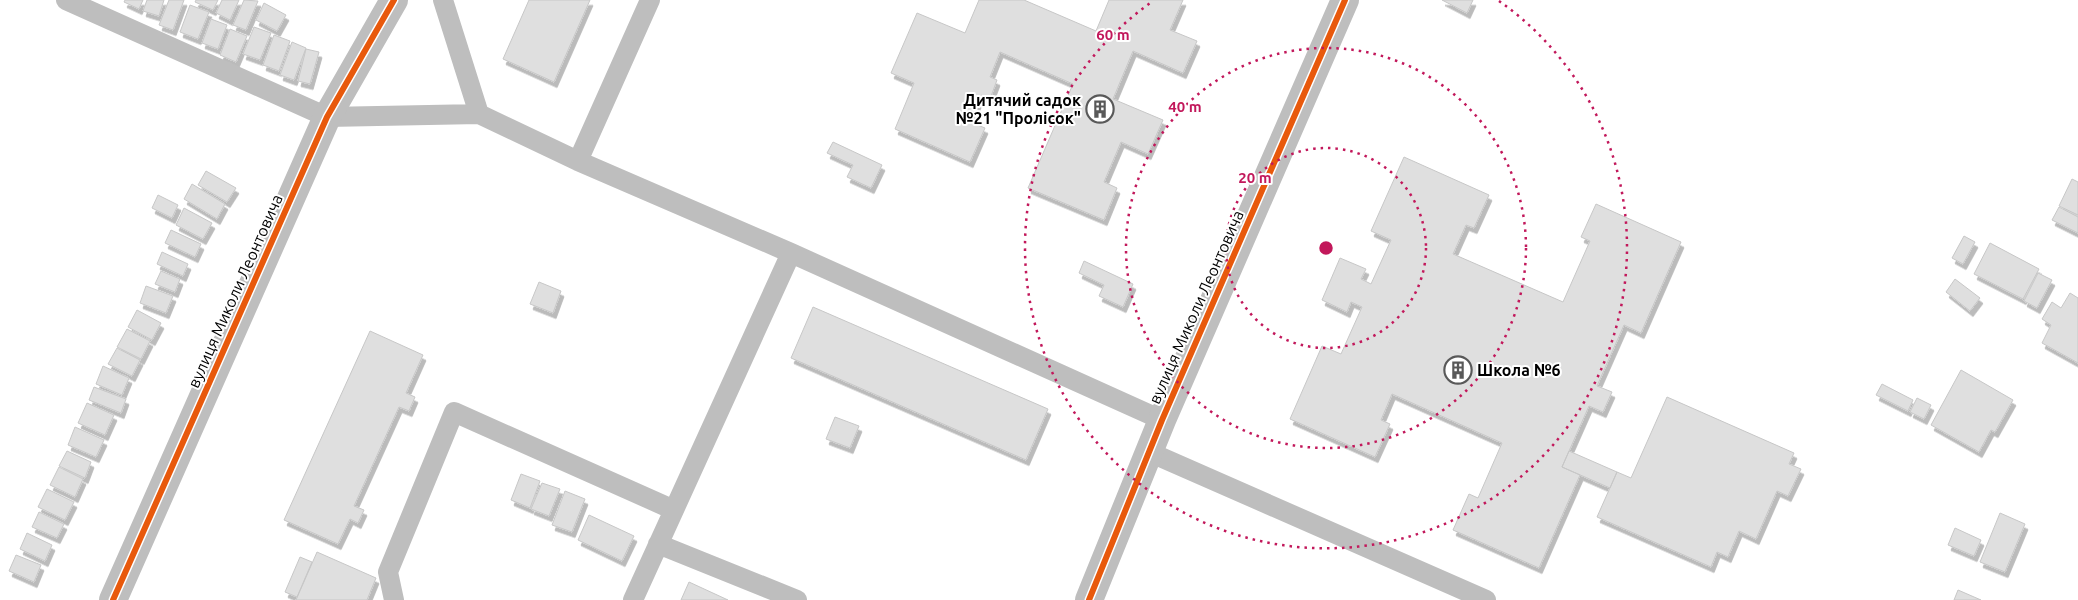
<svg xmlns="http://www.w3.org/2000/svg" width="2078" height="600" viewBox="0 0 2078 600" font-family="Ubuntu,sans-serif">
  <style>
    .building { fill: #dfdfdf; stroke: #c7c7c7; filter: url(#shadow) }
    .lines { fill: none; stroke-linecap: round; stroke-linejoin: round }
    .service { stroke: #bebebe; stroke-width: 20 }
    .minor { stroke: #bebebe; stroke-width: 28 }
    .cycleway-casing { stroke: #fff; stroke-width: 9 }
    .cycleway { stroke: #e8590c; stroke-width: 6 }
    .ring { fill: none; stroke: #c2185b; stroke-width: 2.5; stroke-dasharray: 2.5 5 }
    .labels { text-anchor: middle; stroke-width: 4; stroke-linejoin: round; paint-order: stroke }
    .poi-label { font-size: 16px; font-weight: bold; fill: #000; stroke: #fff; text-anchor: end }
    .street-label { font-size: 16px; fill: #000; stroke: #fff }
    .centre { fill: #c2185b; stroke: #fff; stroke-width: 2.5 }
    .ring-label { font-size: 15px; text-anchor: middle; font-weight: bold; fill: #c2185b; stroke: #fff; stroke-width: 4; stroke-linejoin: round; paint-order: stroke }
  </style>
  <defs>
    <filter id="shadow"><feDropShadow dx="3" dy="5.5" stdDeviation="0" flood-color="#0004"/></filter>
  </defs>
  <rect width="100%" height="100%" fill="#fff"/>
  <!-- building -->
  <path class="building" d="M125,0H143L139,9L124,2Z
    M147,0H164L159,16L143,11Z
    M169,0H184L173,30L159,25Z
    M196,0H218L213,10L195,2Z
    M222,0H239L230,20L216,13Z
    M244,0L258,1L246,30L233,25Z
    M529,0H590L554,82L503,59Z
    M979,0H1024L1096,31L1109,0H1183L1170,30L1197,41L1183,73L1133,51L1113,99L1163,120L1148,154L1121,142L1104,182L1117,188L1104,220L1028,188L1073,84L1000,52L990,77L997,80L990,99L981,95L970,122L985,128L970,162L895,129L914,83L891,73L917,13L965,33Z
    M1442,0H1473L1467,13Z
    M264,3L286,15L277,31L256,20Z
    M190,5L209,12L198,39L180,32Z
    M211,19L227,25L218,49L202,43Z
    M254,27L271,33L260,60L243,54Z
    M230,29L247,36L236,62L220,55Z
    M274,35L290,41L279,71L263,65Z
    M292,42L306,48L294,80L280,75Z
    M306,49L319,52L310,84L298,81Z
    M833,142L882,165L871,188L847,177L853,165L827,153Z
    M1404,157L1489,195L1474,228L1466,225L1453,254L1563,302L1590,241L1581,237L1596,204L1681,242L1641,333L1624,325L1597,386L1612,392L1603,412L1589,406L1562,467L1580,475L1539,568L1453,530L1469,494L1478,498L1502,443L1392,394L1381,420L1390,424L1375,457L1290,419L1322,346L1341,354L1362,307L1351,302L1347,312L1322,300L1340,258L1366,269L1361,279L1371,284L1391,240L1371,231Z
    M206,171L236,188L227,202L198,185Z
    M2072,179L2078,182V215L2059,206Z
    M192,184L225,204L217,219L184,199Z
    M158,195L178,205L172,218L152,208Z
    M2059,207L2078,217V233L2052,220Z
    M184,208L212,223L203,239L176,225Z
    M171,230L201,244L195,257L165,243Z
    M1964,236L1975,242L1963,264L1952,258Z
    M1990,243L2039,269L2023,299L1974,274Z
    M162,252L188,264L183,276L157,264Z
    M1084,261L1133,284L1123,307L1099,296L1104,285L1079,273Z
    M161,271L180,279L175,292L155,284Z
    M2038,273L2052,280L2037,308L2024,301Z
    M1955,279L1980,298L1970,311L1946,292Z
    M539,282L561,291L553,313L530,304Z
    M146,286L173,296L166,313L140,303Z
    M2070,293L2078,298V363L2042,343L2051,325L2042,319L2052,302L2061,308Z
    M813,307L1048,409L1026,460L791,358Z
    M137,310L161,323L152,340L128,327Z
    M127,329L150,341L141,359L117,347Z
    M370,331L423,355L406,393L415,397L409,411L399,407L354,506L364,510L358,523L350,519L338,544L284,520Z
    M117,348L140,360L132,376L108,364Z
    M103,366L129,378L122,395L96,384Z
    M1961,370L2013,400L1995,432L1991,430L1979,452L1931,425Z
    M1882,384L1913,400L1908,411L1876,395Z
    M94,387L126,399L121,413L89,400Z
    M1667,397L1794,453L1789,464L1801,469L1788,496L1777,491L1756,539L1739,531L1728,557L1717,552L1711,567L1597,517L1617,472L1631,478Z
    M1917,398L1931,405L1924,419L1910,412Z
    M87,403L114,415L105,435L78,423Z
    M835,417L859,426L850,448L826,439Z
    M75,427L104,440L96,457L68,445Z
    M67,451L91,462L85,478L59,466Z
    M1569,451L1617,472L1610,488L1562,467Z
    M59,467L83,479L75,497L50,485Z
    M521,474L540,481L530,508L511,500Z
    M542,483L560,489L549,516L531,509Z
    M47,489L74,502L65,520L38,507Z
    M565,491L585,499L572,532L552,525Z
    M39,512L64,524L57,538L32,527Z
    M2000,513L2025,524L2005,572L1980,562Z
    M589,515L634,536L622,561L578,540Z
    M1955,528L1981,540L1974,556L1948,545Z
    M27,533L52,545L45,561L20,549Z
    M317,552L376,578L367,600H296Z
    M16,555L41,565L34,582L9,571Z
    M300,557L312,562L297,597L285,592Z
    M689,582L728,600H681Z
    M1958,590L1981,600H1954Z"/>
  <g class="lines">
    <!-- service -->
    <path class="service" d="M66,0L327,117L479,114L578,161L791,253L1162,420
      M443,0L479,114
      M578,161L650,0
      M1149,452L1486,600
      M658,544L797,600
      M394,600L388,572L454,412L674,510
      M633,600L791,253"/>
    <!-- minor -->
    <path class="minor" d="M113,600L327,117L394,0
      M1089,600L1162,420L1345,0"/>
    <!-- cycleway casing -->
    <g class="cycleway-casing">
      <path id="cycleway" d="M113,600L327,117L394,0
        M1089,600L1162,420L1345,0"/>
    </g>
    <!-- cycleway -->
    <use href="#cycleway" class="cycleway"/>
  </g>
  <!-- distance rings -->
  <g class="ring">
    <circle cx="1326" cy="248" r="100"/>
    <circle cx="1326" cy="248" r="200"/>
    <path d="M1499 1A301 301 0 1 1 1153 1"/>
  </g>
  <!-- icons -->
  <defs>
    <g id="building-ring" transform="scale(1.4375)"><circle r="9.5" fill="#fff" stroke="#595959" stroke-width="1.5"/><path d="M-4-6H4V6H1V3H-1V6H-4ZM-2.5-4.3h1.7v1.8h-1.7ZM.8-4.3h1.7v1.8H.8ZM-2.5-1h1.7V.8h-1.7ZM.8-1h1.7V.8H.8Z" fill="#595959"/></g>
  </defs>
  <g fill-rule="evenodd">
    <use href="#building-ring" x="1100" y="109"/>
    <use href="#building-ring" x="1458" y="370"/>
  </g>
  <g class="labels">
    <!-- poi labels -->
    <g class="poi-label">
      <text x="1081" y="106">Дитячий садок<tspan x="1081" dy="18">№21 "Пролісок"</tspan></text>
      <text x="1477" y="376" text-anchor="start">Школа №6</text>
    </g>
    <!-- street labels -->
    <g class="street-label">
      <text transform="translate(235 291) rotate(-66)" y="6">вулиця Миколи Леонтовича</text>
      <text transform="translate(1196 307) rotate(-66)" y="6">вулиця Миколи Леонтовича</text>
    </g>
  </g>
  <circle cx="1326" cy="248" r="8" class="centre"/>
  <g class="ring-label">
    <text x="1113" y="40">60 m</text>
    <text x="1185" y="112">40 m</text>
    <text x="1255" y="183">20 m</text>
  </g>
</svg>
